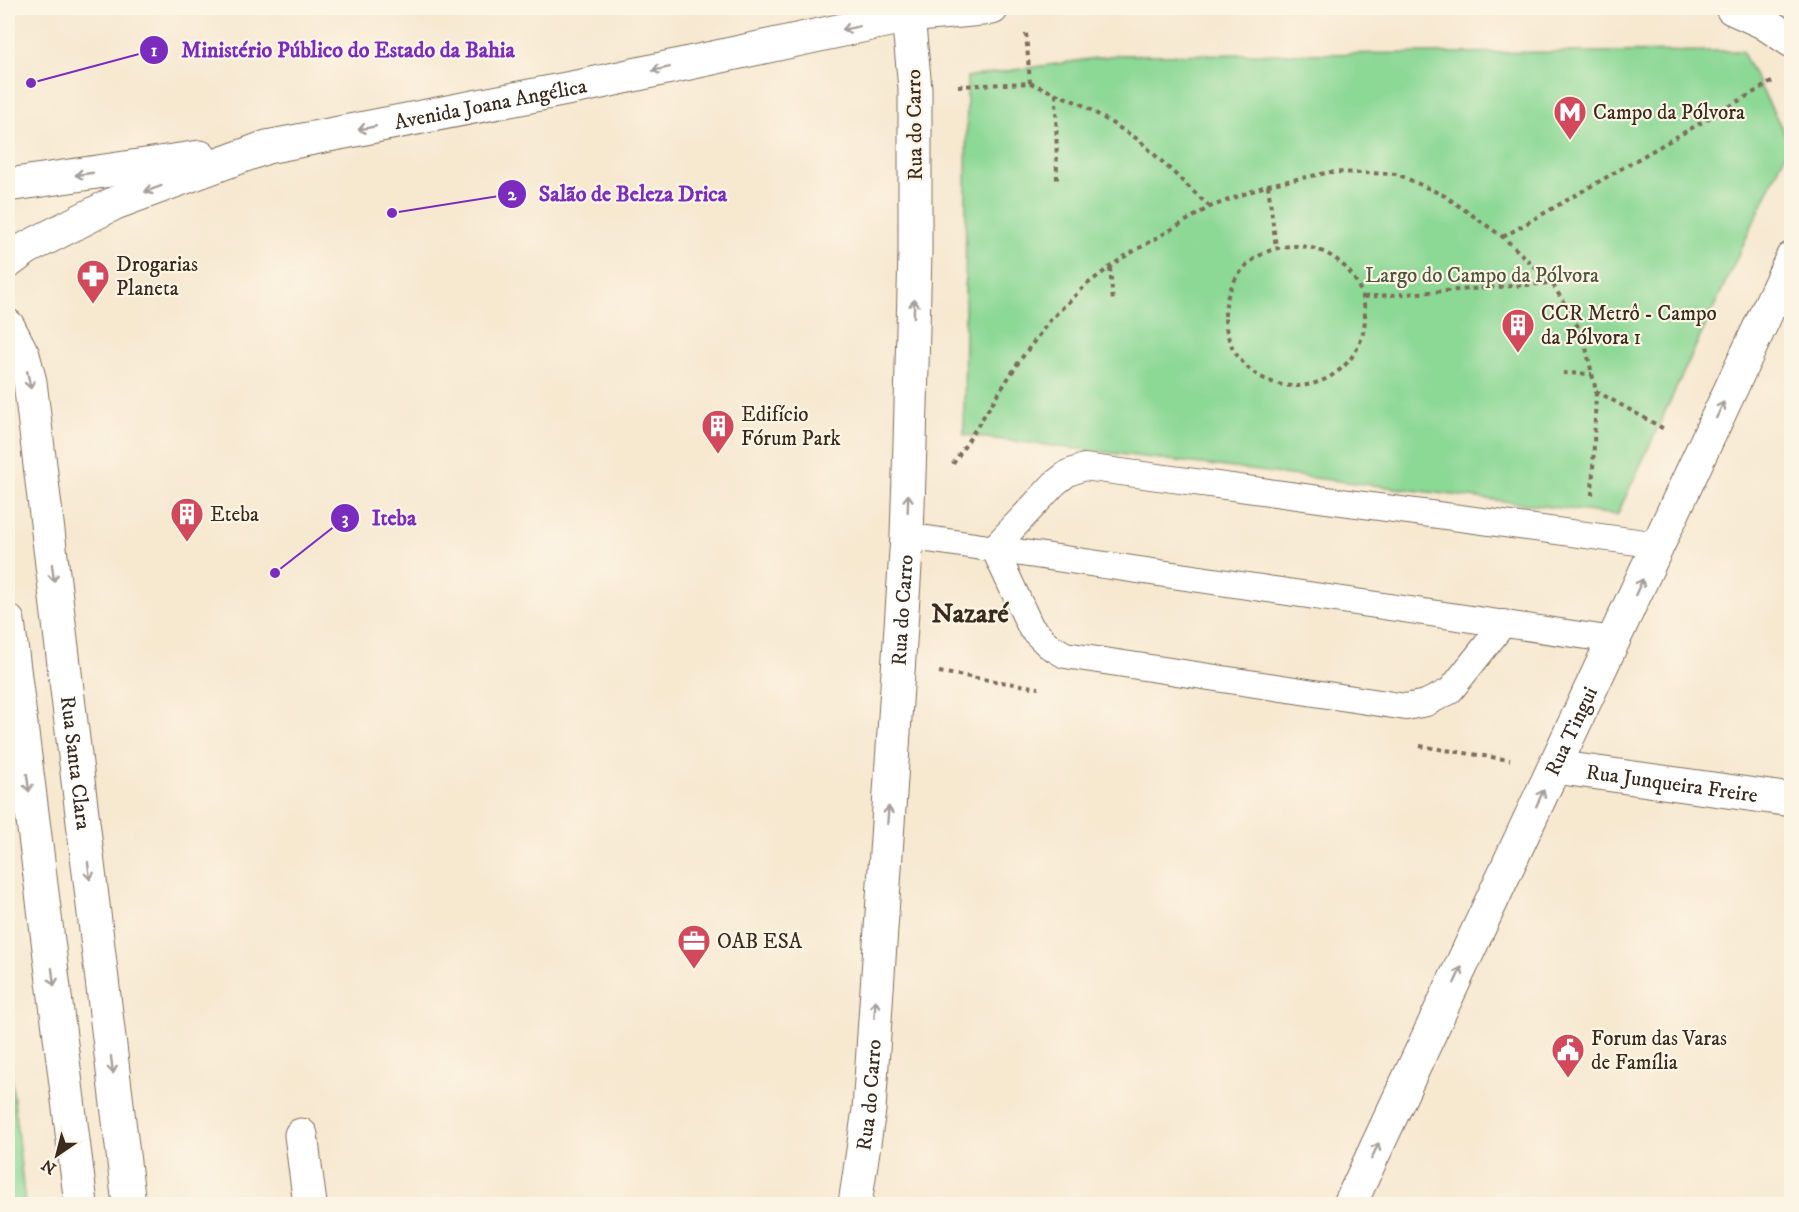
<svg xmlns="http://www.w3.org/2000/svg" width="1799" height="1212" viewBox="0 0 1799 1212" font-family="'IM FELL DW Pica',serif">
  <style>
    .green { fill: #8cd895; stroke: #64815a; stroke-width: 1.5 }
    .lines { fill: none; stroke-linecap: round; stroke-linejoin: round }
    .lane-casing { stroke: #7d6c5c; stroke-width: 28 }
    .street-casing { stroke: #7d6c5c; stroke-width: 35 }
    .secondary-casing { stroke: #7d6c5c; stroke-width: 35 }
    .path { stroke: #7d6c5c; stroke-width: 4; stroke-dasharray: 4.5 4.5; stroke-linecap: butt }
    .lane { stroke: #fff; stroke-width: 26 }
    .street { stroke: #fff; stroke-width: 33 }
    .secondary { stroke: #fff; stroke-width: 33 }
    .oneway { stroke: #a79f9a }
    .labels { text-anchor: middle; stroke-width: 4.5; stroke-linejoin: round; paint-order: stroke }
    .street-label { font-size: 21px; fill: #3b2a1e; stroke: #fcf5e5 }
    .poi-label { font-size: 21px; fill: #3b2a1e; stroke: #fcf5e5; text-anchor: start }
    .park-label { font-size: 21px; fill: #4f563c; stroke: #fcf5e5 }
    .district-label { font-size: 27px; font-weight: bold; fill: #3b2a1e; stroke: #fcf5e5 }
    .leader { fill: none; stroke: #7b2cbf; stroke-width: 2 }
    .callout-dot { fill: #7b2cbf; stroke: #fcf5e5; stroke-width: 2 }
    .mark-label { font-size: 18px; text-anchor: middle; font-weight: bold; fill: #fff }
    .callout-label { font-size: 22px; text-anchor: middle; font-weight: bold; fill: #7b2cbf; stroke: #fcf5e5; stroke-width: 4.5; stroke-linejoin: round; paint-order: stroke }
  </style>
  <rect width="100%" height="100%" fill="#fcf5e5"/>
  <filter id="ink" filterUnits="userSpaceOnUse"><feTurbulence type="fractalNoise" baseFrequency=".0167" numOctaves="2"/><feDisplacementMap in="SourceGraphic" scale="12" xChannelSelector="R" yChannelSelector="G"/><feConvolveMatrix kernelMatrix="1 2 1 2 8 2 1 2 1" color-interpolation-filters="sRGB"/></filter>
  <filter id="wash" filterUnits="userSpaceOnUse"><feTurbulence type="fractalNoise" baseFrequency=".008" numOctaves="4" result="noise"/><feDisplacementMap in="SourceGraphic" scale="24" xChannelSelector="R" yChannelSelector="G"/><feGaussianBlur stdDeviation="1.35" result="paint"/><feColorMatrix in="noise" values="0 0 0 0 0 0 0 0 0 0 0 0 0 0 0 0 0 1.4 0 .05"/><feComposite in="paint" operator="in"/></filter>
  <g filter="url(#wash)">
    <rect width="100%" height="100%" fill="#f7e8d0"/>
    <!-- green -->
    <path class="green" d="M1742,51L1790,144L1617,515L964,435L967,77L1117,55Z
      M8,1045L25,1204H8Z"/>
  </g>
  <g filter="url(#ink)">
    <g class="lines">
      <!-- lane casing -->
      <g class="lane-casing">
        <path id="lane" d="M907,536L1614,640
          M994,548L1055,483L1068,473L1084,467L1659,545
          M994,548L1031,628L1048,645L1065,655L1406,707L1426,703L1450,691L1504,623"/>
      </g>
      <!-- street casing -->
      <g class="street-casing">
        <g id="street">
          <path d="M1732,8L1763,22L1792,41"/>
          <path id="s1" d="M1555,767L1792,800"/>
          <path d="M301,1135L310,1204"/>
          <path id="s2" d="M1350,1204L1792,258"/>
        </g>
      </g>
      <!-- secondary casing -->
      <g class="secondary-casing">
        <g id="secondary">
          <path d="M8,185L200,157"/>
          <path id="s3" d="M8,262L27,248L115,203L267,147L587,85L908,16L992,8"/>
          <path id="s4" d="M8,326L23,355L30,382L129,1204"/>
          <path d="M8,621L81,1204"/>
          <path id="s5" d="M855,1204L869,1110L907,536L910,443L915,252V88L908,16"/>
        </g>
      </g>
      <!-- path -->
      <path class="path" d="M1030,83L1081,104L1139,140L1210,207
        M958,86L1030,83L1026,33
        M1056,94L1057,184
        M1268,185L1276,247
        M1503,237L1775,80
        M1225 316a70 70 0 1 1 140 0a70 70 0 1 1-140 0Z
        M1110,268L1113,302
        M1364,297L1552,283
        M1563,373L1592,374
        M1596,391L1666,430
        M953,464L1020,360L1051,319L1086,285L1122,258L1210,207L1268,185L1331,172L1397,174L1445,196L1503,237L1552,283L1583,335L1596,391L1592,495
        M939,672L1039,688
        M1420,746L1510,760"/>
      <!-- lane -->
      <use href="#lane" class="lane"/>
      <!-- street -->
      <use href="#street" class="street"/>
      <!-- secondary -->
      <use href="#secondary" class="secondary"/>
    </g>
    <!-- one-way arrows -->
    <defs><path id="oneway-shaft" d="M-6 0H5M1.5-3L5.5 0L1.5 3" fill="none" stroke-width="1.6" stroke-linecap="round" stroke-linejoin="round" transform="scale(1.5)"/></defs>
    <g class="oneway">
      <use href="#oneway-shaft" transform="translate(851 28) rotate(168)"/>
      <use href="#oneway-shaft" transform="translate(661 69) rotate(168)"/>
      <use href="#oneway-shaft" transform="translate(367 128) rotate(169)"/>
      <use href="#oneway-shaft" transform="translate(84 174) rotate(172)"/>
      <use href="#oneway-shaft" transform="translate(153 189) rotate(160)"/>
      <use href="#oneway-shaft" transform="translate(914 308) rotate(-89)"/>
      <use href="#oneway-shaft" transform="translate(29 380) rotate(78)"/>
      <use href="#oneway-shaft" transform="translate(1720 410) rotate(-65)"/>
      <use href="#oneway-shaft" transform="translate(908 503) rotate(-88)"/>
      <use href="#oneway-shaft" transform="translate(53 573) rotate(83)"/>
      <use href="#oneway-shaft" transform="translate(1639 587) rotate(-65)"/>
      <use href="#oneway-shaft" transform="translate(28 783) rotate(83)"/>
      <use href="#oneway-shaft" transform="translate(1540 798) rotate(-65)"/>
      <use href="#oneway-shaft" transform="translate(888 815) rotate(-86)"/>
      <use href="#oneway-shaft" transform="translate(89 871) rotate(83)"/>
      <use href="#oneway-shaft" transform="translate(1458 975) rotate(-65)"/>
      <use href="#oneway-shaft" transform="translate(53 977) rotate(83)"/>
      <use href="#oneway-shaft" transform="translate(875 1009) rotate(-86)"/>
      <use href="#oneway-shaft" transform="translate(112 1065) rotate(83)"/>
      <use href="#oneway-shaft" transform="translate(1375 1151) rotate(-65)"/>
    </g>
  </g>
  <!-- icons -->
  <defs>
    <g id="metro-pin" transform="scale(1.725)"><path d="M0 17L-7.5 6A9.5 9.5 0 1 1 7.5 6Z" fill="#d1495b" stroke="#fcf5e5"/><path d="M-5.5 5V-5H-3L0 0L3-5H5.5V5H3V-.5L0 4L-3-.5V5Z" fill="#fff"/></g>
    <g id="pharmacy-pin" transform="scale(1.725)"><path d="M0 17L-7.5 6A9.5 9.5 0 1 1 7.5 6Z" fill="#d1495b" stroke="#fcf5e5"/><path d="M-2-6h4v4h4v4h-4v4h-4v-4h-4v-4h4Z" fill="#fff"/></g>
    <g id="building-pin" transform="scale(1.725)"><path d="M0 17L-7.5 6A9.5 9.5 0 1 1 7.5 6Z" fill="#d1495b" stroke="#fcf5e5"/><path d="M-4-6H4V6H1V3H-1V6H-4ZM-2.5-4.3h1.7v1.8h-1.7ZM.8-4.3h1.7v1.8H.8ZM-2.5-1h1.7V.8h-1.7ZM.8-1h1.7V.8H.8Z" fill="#fff"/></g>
    <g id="office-pin" transform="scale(1.725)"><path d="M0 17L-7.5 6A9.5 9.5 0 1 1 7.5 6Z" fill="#d1495b" stroke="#fcf5e5"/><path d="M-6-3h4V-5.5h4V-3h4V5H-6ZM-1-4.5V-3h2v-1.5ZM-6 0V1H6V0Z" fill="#fff"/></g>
    <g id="civic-pin" transform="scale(1.725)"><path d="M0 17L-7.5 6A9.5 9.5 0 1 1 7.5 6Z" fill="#d1495b" stroke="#fcf5e5"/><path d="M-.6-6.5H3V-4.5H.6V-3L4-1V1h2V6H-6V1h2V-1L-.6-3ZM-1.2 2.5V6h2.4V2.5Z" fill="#fff"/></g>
  </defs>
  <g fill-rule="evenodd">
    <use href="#metro-pin" x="1570" y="112"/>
    <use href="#pharmacy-pin" x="93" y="276"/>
    <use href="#building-pin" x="1518" y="325"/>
    <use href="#building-pin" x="718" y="426"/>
    <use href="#building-pin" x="187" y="514"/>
    <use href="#office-pin" x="694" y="941"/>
    <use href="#civic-pin" x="1568" y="1050"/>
  </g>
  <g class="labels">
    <!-- street labels -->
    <g class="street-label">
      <text dy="7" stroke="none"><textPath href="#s3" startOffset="512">Avenida Joana Angélica</textPath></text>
      <text transform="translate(914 125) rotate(-91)" y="7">Rua do Carro</text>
      <text dy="7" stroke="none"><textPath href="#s5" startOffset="596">Rua do Carro</textPath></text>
      <text dy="7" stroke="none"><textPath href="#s2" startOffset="522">Rua Tingui</textPath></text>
      <text dy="7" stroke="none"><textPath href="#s4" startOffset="444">Rua Santa Clara</textPath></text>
      <text dy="7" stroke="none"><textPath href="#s1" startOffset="118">Rua Junqueira Freire</textPath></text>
      <text dy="7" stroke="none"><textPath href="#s5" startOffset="110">Rua do Carro</textPath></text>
    </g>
    <!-- poi labels -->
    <g class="poi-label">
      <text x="1593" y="119">Campo da Pólvora</text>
      <text x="116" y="271">Drogarias<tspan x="116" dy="24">Planeta</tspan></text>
      <text x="1541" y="320">CCR Metrô - Campo<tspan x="1541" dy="24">da Pólvora 1</tspan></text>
      <text x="741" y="421">Edifício<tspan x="741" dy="24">Fórum Park</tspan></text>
      <text x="210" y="521">Eteba</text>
      <text x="717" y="948">OAB ESA</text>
      <text x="1591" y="1045">Forum das Varas<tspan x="1591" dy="24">de Família</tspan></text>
    </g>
    <!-- park labels -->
    <g class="park-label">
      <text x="1482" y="282">Largo do Campo da Pólvora</text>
    </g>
    <!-- district labels -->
    <g class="district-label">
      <text x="970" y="622">Nazaré</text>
    </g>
  </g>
  <!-- callouts -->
  <path class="leader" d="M31 83L154 50M392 213L512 194M275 573L345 518"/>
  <g class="callout-dot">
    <circle cx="31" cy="83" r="6"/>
    <circle cx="392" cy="213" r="6"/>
    <circle cx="275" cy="573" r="6"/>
    <circle cx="154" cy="50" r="15"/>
    <circle cx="512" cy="194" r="15"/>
    <circle cx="345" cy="518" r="15"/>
  </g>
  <g class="mark-label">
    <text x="154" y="56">1</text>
    <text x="512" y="200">2</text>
    <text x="345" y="524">3</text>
  </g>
  <g class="callout-label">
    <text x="348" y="57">Ministério Público do Estado da Bahia</text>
    <text x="633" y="201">Salão de Beleza Drica</text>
    <text x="394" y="525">Iteba</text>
  </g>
  <!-- margin -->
  <rect width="1799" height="1212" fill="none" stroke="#fcf5e5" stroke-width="30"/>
  <!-- north arrow -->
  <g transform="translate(57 1155) rotate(215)" stroke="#fcf5e5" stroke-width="4.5" paint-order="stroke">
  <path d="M0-4.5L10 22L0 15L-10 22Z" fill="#3b2a1e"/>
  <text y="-9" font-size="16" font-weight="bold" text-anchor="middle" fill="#3b2a1e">N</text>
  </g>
</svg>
